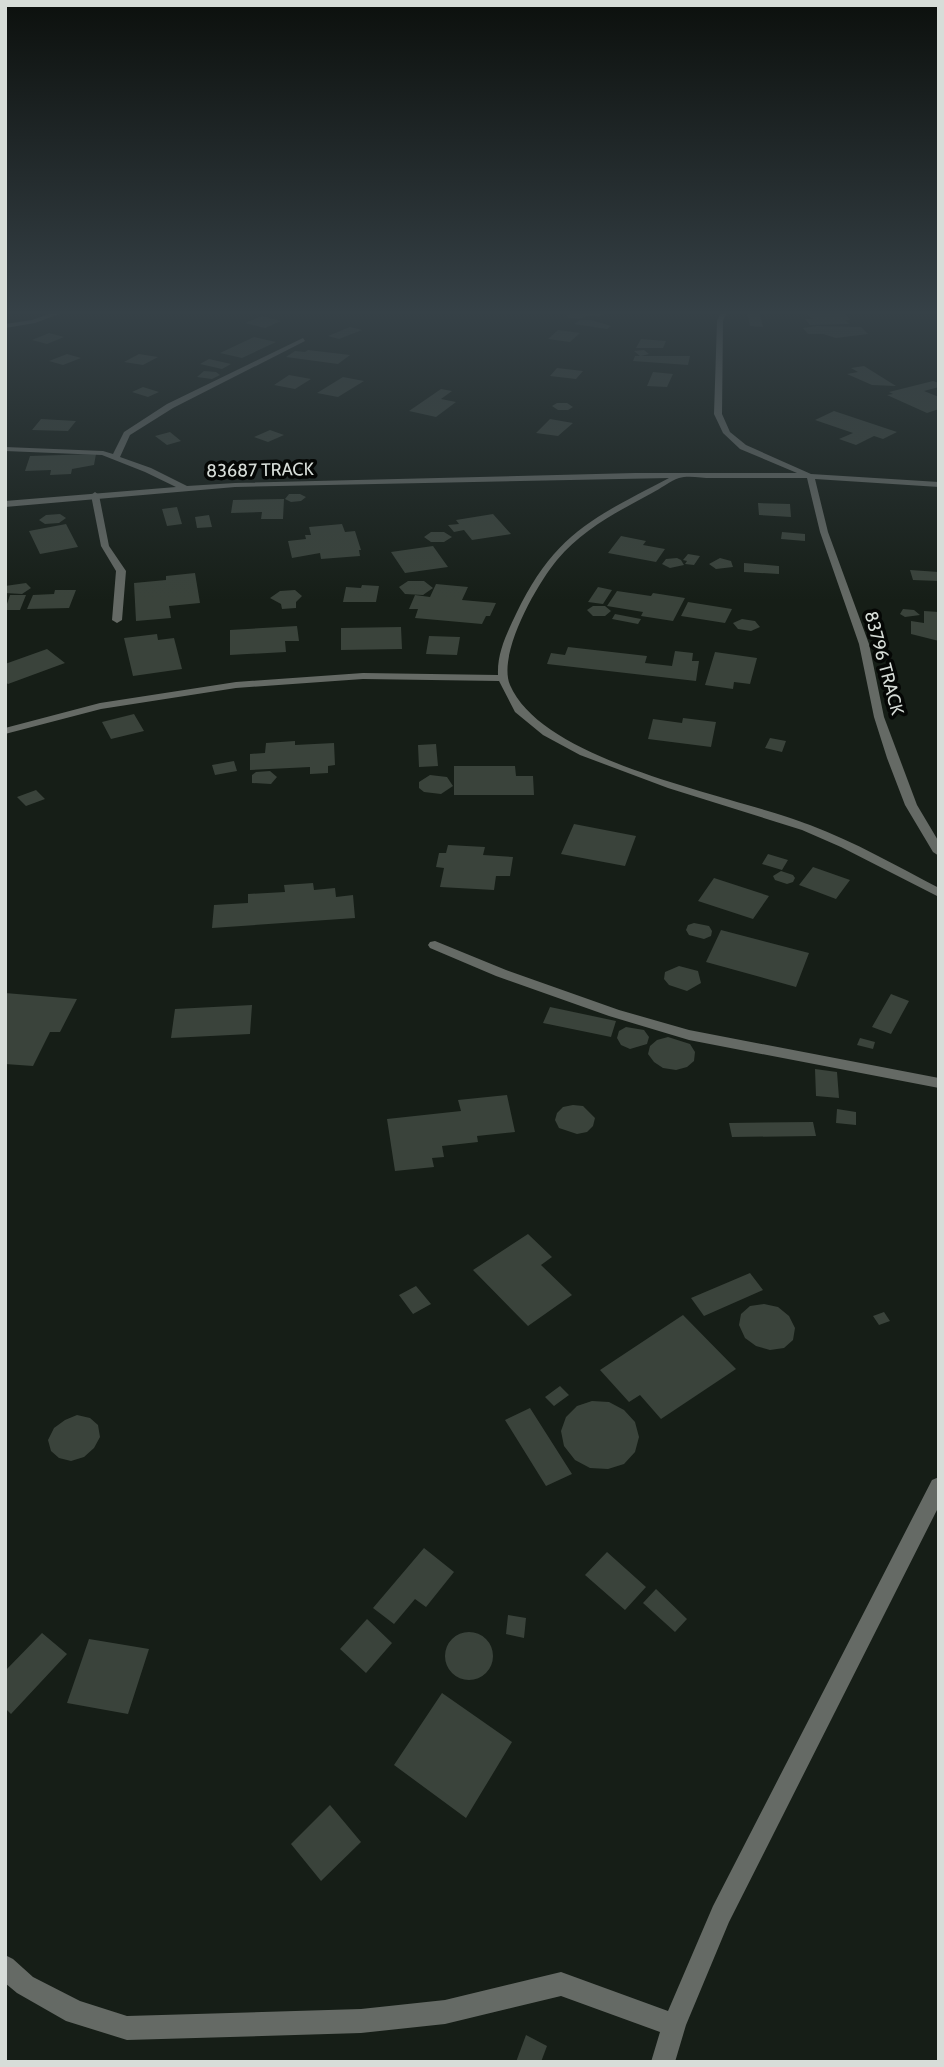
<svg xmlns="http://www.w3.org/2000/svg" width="944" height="2067" viewBox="0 0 944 2067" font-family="Cabin,sans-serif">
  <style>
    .building { fill: #3a433b }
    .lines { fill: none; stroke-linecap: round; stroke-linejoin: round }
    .lane { fill: #656a65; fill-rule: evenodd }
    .street { fill: #656a65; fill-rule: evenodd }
    .labels { text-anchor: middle; stroke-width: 7; stroke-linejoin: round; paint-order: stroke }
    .far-street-label { font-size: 18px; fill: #d7ddd8; stroke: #050705 }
  </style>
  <rect width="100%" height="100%" fill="#161e17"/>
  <!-- building -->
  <path class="building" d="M573,312H606L599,317L591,315L578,319L566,317Z
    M747,312H759L763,327L750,326Z
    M803,312H843L850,320H845L849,324L810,325L805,319H813Z
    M262,316L281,321L265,328L245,323Z
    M580,320H591L611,326L607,329L574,324Z
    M817,326L861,327L868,334L836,338L823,334H808L803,328Z
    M350,327L362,330L339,339L328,336Z
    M558,330L580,333L570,342L548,339Z
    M49,333L64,337L47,344L32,340Z
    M254,337L276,342L242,358L220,353Z
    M641,339L666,341L663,348H636Z
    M308,350L350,355L338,364L286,357L295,351L305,352Z
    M644,350L649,354L641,356H690L688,365L633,361L635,356H640L634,351Z
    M67,354L81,358L63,365L49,361Z
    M139,354L158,357L143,365L124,362Z
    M209,359L231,364L222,369L200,364Z
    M864,366L896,386L872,385L847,374L858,372L851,368Z
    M557,368L583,371L576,379L550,376Z
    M204,371L216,372L220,375L212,379L197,377Z
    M653,372L673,374L667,387L647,386Z
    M289,375L311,379L295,389L274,385Z
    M343,377L364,381L338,397L317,393Z
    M933,381L939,383V387L924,391L939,397V409L927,413L887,395L893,394L889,392Z
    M143,387L159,392L148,397L132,392Z
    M441,389L452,391L441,399L456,402L436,417L409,411Z
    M557,403H567L573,407L568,410H558L552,406Z
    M834,411L897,432L883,439L874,436L856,445L839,439L853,433L815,420Z
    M41,419L76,421L68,431L32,430Z
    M550,419L573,423L558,436L536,433Z
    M270,430L284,435L268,442L254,437Z
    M170,432L181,441L167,445L155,436Z
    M96,454L94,465L72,469L71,474L50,475L51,470L25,471L30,456Z
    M289,494H300L306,497L301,501L291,502L285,499Z
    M284,499L283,519H261L262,512L231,513L233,500Z
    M758,503L790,504L791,517L759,515Z
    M177,507L182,524L167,526L162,509Z
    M60,514L66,518L59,523L45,524L39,520L46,515Z
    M493,514L511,534L472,540L464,530L454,532L448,525L459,524L456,520Z
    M209,515L212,527L197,528L195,517Z
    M66,524L78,547L40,554L29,531Z
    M342,524L345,532L355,531L361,550H359L360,556L321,559L320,553L292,558L288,541L306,539L305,535H311L309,527Z
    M431,532H444L452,537L444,542H431L424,537Z
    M782,532L805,534V541L781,539Z
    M621,536L646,541L643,545L665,549L656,562L608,553Z
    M433,546L448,567L405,573L391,552Z
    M688,554L700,556L694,565L685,564L687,561L683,560Z
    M677,558L681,560L684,565L670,568L662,564L666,559Z
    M720,558L731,561L733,567L716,569L709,564Z
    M744,563L779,566V574L744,572Z
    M910,570L939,572V581L913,580Z
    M195,573L200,603L169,606L171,618L136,621L134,583L166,580V576Z
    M408,581H424L433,588L423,595L405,594L399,587Z
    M26,583L31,588L22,594L5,593V586Z
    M436,584L468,587L462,600L496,603L490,616H486L482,624L415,618L418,609H409L415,595L430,597Z
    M362,585L379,586L376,602H343L346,587L361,588Z
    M598,587L612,590L603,604L588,602Z
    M55,590H76L69,608L27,609L33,595L54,594Z
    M295,590L302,596L296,602V608L282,609L281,604L270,598L280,591Z
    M617,591L651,596L653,593L685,598L673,621L641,616L643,612L607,606Z
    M10,595H26L20,610H5Z
    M688,602L732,609L725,623L681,616Z
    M593,606H605L611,611L605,616H593L587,610Z
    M903,609L914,610L920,615L905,617L900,614Z
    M924,611L939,612V641L911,634V621L924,623Z
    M615,614L641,619L638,624L612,619Z
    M742,619L755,621L760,627L751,631L738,629L733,623Z
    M297,626L299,641H285L286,652L230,655V630Z
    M401,627L402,649L341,650V628Z
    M157,634L158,640L174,638L182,669L133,676L124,638Z
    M429,636L460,637L457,655L426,654Z
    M568,647L647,656L645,663L672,666L675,651L693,653L692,661H699L696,681L547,664L551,653L565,655Z
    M47,649L65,663L8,684L5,682V664Z
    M715,652L757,658L750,684L734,682L733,689L705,685Z
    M134,714L144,731L111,739L102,722Z
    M683,718L716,722L711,747L648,739L653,719L682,723Z
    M770,738L786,741L782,752L765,748Z
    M295,741V745L334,743L335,765L328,766V773L310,774V767L250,770V754L265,753L266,743Z
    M436,744L438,766L419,767L418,745Z
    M234,761L237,771L215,775L212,765Z
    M454,766H515L516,776H533L534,795H454Z
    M270,771L277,777L271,784L252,783V775L256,772Z
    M430,775L447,777L453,786L441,794L424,792L419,788V782Z
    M36,790L45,799L26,806L17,797Z
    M574,824L636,836L625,866L561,854Z
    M448,845L485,847L483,855L513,857L510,876H496L494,890L440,887L444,868L436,867L439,853H446Z
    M768,854L788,860L782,870L762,864Z
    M813,867L850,880L836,899L799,885Z
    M781,871L793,875L795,878L793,882L787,884L775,880L773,876Z
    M714,878L769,896L753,919L698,901Z
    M313,883L314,890L335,888L336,897L353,895L355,918L212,928L214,905L248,903V894L285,892L284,885Z
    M694,923L709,926L712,931L711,936L704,939L689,935L686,930L688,925Z
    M721,930L809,953L796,987L706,962Z
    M679,966L698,971L701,983L687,991L669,985L664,979L665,972Z
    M5,993L77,999L60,1032H50L33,1066L5,1064Z
    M891,994L909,1001L891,1034L872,1027Z
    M252,1005L250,1034L171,1038L175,1009Z
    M550,1007L616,1021L611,1037L543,1023Z
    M626,1027L644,1030L649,1037L647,1044L630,1049L621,1045L617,1038L619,1031Z
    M668,1037L690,1044L695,1052L694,1061L687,1067L676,1070L663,1068L654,1062L648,1054L650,1046L657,1040Z
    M860,1038L875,1042L873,1049L857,1045Z
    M815,1069L837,1072L839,1098L816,1096Z
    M507,1095L515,1132L477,1136L478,1142L442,1146L444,1157L432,1158L434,1167L395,1171L387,1119L461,1111L458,1100Z
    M573,1105L583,1106L595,1118L593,1126L587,1132L577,1134L559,1128L555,1120L557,1113L563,1107Z
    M837,1109L856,1112V1125L836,1123Z
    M813,1122L816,1136L732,1137L729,1123Z
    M528,1234L552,1257L541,1265L572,1295L528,1326L473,1270Z
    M750,1273L763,1290L704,1316L691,1298Z
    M416,1286L431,1304L413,1314L399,1295Z
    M764,1304L778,1307L789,1316L795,1328L793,1340L784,1348L770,1350L756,1346L745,1338L739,1325L741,1314L750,1306Z
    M884,1312L890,1321L879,1325L873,1316Z
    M683,1315L736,1369L661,1419L640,1395L629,1402L600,1370Z
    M560,1386L569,1395L554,1406L545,1397Z
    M592,1401L609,1402L624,1410L635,1422L639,1437L635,1452L624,1464L608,1469L590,1468L575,1460L564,1446L561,1431L566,1417L577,1406Z
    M530,1408L572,1474L546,1486L505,1420Z
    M77,1415L90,1418L98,1425L100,1437L94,1448L84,1457L71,1461L59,1458L51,1451L48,1440L54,1428L65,1420Z
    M424,1548L454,1572L426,1607L415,1599L394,1624L373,1608Z
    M607,1552L646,1587L625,1610L585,1575Z
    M656,1589L687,1619L675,1632L643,1603Z
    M508,1615L526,1618L524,1638L506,1634Z
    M367,1619L392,1643L366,1673L340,1649Z
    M445 1656a24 24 0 1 1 48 0a24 24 0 1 1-48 0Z
    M42,1633L67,1654L11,1714L5,1708V1671Z
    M89,1639L149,1649L128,1714L67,1703Z
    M442,1693L512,1742L466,1818L394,1765Z
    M330,1805L361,1842L321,1881L291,1844Z
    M526,2035L547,2046L541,2062H516Z"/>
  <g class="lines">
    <!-- lane -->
    <path class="lane" d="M95,492L99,495L109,546L126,571L122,620L117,623L112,620L116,571L101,546L91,495Z
      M435,941L506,970L619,1010L689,1030L939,1078V1088L689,1040L609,1016L496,976L430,948L428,945L430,942Z"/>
    <!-- street -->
    <path class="street" d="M55,312H64L35,323L5,328V324L32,320Z
      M721,312H727L723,321L722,414L730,432L746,445L811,474L939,482V487L815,479L828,532L869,644L884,717L917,805L939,842V856L933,852L905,805L887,758L874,717L859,644L820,532L807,478C775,478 743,478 711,478C702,478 688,475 679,478C670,481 660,489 652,493C617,512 583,529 557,560C537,584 497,654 510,685C544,764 734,795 810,825C855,842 897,866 939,888V897L841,847L802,830L668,788L580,755L543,735L515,712L499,681L363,679L236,688L101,709L5,734V728L100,703L236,682L363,673L498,675C497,653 507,633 516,614C555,533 593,518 669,478L235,487L5,507V501L176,487L145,472L102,455L5,451V447L103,451L113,454L124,432L167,404L303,338L305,341L173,408L130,435L120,457L151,468L187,486L235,483L635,473H797L740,449L723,433L714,414L717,321Z
      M939,1477V1506L729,1922L686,2025L675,2062H651L660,2032L561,1996L445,2024L361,2033L127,2040L66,2021L17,1993L5,1983V1955L13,1959L33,1977L80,2001L127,2016L361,2009L445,2000L561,1972L668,2011L713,1906L932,1480Z"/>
  </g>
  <!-- sky -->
  <linearGradient id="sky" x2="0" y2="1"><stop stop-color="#0c100d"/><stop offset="0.52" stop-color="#364147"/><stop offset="1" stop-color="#364147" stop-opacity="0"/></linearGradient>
  <rect width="944" height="601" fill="url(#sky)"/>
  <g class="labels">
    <!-- far-street labels -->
    <g class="far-street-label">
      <text transform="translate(260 470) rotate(-1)" y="6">83687 TRACK</text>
      <text transform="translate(884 663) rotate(75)" y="6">83796 TRACK</text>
    </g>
  </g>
  <!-- border -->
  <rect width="944" height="2067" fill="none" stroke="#d7ddd8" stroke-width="14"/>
</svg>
